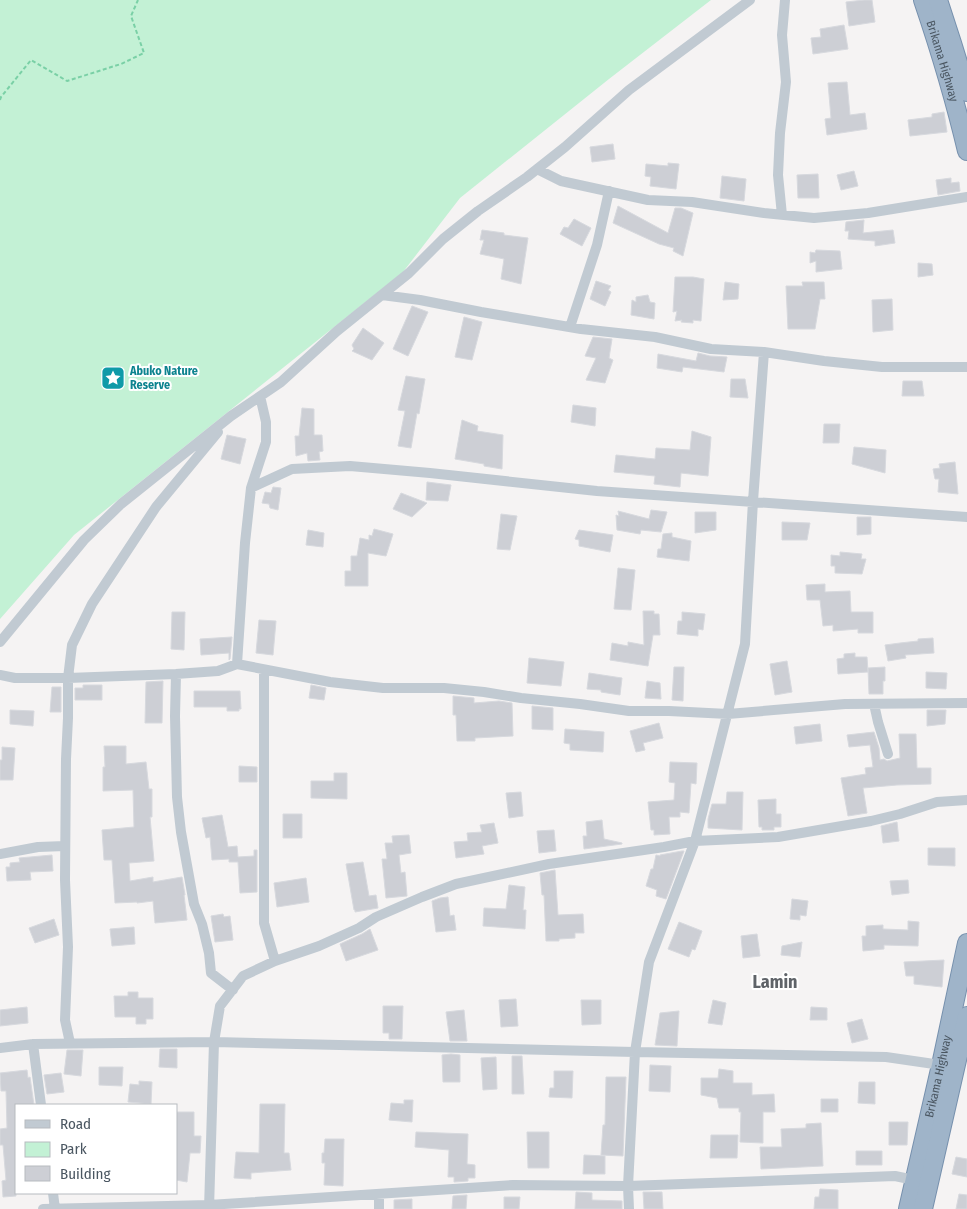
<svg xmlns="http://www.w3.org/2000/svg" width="967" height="1209" viewBox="0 0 967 1209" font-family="'Fira Sans Condensed',sans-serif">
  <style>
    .green { fill: #c3f1d5 }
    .building { fill: #cdcfd5; stroke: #d7d9de }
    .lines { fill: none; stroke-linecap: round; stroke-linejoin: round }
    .trunk-casing { stroke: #7690ad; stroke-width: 20 }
    .path { stroke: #7ad0a6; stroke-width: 2; stroke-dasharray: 4 2.5; stroke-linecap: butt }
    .minor { stroke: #c1cad2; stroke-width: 10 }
    .trunk { stroke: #9fb4c9; stroke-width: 18 }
    .labels { text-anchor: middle; stroke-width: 4; stroke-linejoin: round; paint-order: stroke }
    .street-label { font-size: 12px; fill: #4a5661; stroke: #fff }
    .culture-label { font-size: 12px; font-weight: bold; fill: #0d838f; stroke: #fff; text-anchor: start }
    .district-label { font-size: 18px; font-weight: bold; fill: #5f6368; stroke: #fff }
  </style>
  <rect width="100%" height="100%" fill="#f5f3f3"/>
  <!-- green -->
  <path class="green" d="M0,0H711L609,79L460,198L403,272L74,535L0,619Z"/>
  <!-- building -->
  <path class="building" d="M864,0H872L875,22L849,26L846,2Z
    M844,25L848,49L813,54L811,38L821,37L820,29Z
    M847,82L850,115L865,113L867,129L827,135L825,119L831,118L828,83Z
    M944,112L947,132L910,136L908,120L932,117V114Z
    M613,144L615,159L592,162L590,147Z
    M668,163L679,164L676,189L650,186L651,177L645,176L646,164L668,166Z
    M854,171L858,186L841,190L837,175Z
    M818,174L819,198H798L797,175Z
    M722,176L746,179L744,201L720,198Z
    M951,178V183L959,182L960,191L938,195L936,180Z
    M618,206L668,233L675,208H681L693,213L683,256L673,251L674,248L659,244L613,223Z
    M574,219L591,228L582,246L560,234L564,227L568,228Z
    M864,220L863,233L893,230L895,243L875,246V241L848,239L849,231H845L846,222Z
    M482,230L504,233V235L528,238L521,284L501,279L504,259L480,254L484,240H480Z
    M816,250L840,251L842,269L816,272V261L810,263V252L815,253Z
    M918,263L932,264L933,275L918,277Z
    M675,277H693L704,279L701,321L693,320V323L681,322L682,320L675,321L677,311L673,312Z
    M596,281L611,286L608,290L611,292L605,306L590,299Z
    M725,282L739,284L738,299L723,300Z
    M802,282H824L825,299H820L815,329H788L786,286H803Z
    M648,295L650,302L655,303L654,319L631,315L632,300L636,302V297Z
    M892,299L893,330L873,332L872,300Z
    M412,306L428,312L408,356L393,349Z
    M464,317L482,322L472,360L455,357Z
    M363,328L384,343L372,360L352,351L354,349L352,345Z
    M593,337L612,339L609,358L613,360L605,383L586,380L596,358L585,356Z
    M698,353L710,356L727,357L724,372L683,367L682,372L657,368L658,354L696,361Z
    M406,376L425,379L419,414L417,413L411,448L398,446L405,411L398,410Z
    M731,379H745L748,398L730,397Z
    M903,381H922L924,396H902Z
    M573,405L596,408L595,426L571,422Z
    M302,408L314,409V435H322L323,451L319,452L320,460L308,461L307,453L296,456L295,436H299Z
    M462,420L478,426L477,431L503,435L502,469L484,466V464L455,459Z
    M824,424H840L839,443H823Z
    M692,431L711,437L708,476L681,473L680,487L654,484L655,476L614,472L616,455L655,459L656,448L690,450Z
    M227,435L246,439L240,464L221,459Z
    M854,447L886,450L885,473L852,464Z
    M955,462L958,494L938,492L939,479H935L933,469L940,468L939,464Z
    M427,482L451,485L448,501L426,500Z
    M273,487L281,488L278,510L270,508L269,504L262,503L265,492L271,493Z
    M401,493L427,503L412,517L393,509Z
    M651,510L667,512L661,532L641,530L640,534L617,530L616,515L619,516L618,511L649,519Z
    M695,512H716V530L695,533Z
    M501,514L517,516L510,550L497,549Z
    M857,517H871V534L857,535Z
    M782,522L810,523L807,540H782Z
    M374,529L393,534L386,556L368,553V586H345V571H351V556H357L360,538L369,540V535L372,536Z
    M308,530L324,533L323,547L306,545Z
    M579,530L613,535L610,552L579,546V540L575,539Z
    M672,533V537L691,541L689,561L657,557L658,549H661L663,534Z
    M840,552L862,554L861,559H866L862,574L835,573V566H831V555L840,556Z
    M618,568L635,570L631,610L614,609Z
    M825,584V592L850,591L851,612H873V633H858V629L833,631V625L823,626L820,600H807L806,585Z
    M643,611H654V614H659L660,635H653L648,666L610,660L612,643L628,646V642L644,645Z
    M172,612H185L184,650L171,649Z
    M682,612L705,614L703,630L698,629V636L677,634L678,621H682Z
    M259,620L276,621L273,655L256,653Z
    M232,637L230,659L229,660V653L201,655L200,639Z
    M933,638L934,653L905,655L906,658L888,661L885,645L900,643L918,641V639Z
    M855,653V657H867L868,672L838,674L837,659L844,658V654Z
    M529,658L564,662L561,686L527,683Z
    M787,661L792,692L775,695L770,664Z
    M674,667H684L683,701L672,700Z
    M885,667V681H883V694H869L868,668Z
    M926,672L947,673L946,689L926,688Z
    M589,673L622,678L620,695L601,692V690L587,689Z
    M163,681L162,723H145L146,682Z
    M647,681L660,683L661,699L645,698Z
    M83,685H102V700H75V688H83Z
    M311,685L326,688L324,700L309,698Z
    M52,687H61V712H50Z
    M194,691H240L241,709H239V711H227V707H194Z
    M453,696L474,698V703L499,701L512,703L513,736L475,738V741H457L456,715H453Z
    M532,706L553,708V730L532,729Z
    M10,710L34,711L33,726L10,724Z
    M927,710H946L945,724L927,726Z
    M659,723L663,738L643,743L645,750L636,752L630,731Z
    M820,724L822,741L796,744L794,727Z
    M565,729L604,732L603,752L570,750V744L564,743Z
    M874,732L879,748L880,760L884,759L887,761L900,758L899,734H916L917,768H931V784L897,785L863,788L867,813L848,816L841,778L866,774L865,768L873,767L870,745L849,747L847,735Z
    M104,746H126V764L146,762L149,789H152V817H150L154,861L129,863L130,881L153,877V882L182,877L185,895H184L187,920L155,923L153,901L137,903V902L115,903L112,860H104L102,830L134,827L133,790L103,791V767H105Z
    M2,747L15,748L13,780H0V760H2Z
    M670,762L697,763L696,784L691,783L689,813L680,812V817H669L670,834L654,835V830H651L648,802L674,800L675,783L669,782Z
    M239,766L257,767V782H239Z
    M334,773H347V799L311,798V781H334Z
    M521,792L523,816L509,818L506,793Z
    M727,792H743L742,830L708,828V819L712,804H726Z
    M776,799V814H781V827H774V830H762V827H759L758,800Z
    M283,814H302V838H283Z
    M222,815L228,847L237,846L238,857L254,856V850H257V892L240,893L238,862H229V859L212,860L210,837L206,838L202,818Z
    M602,820L604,839L622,843V844L584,849L583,836H587L586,822Z
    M897,822L899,841L883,843L881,826Z
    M494,823L498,843L482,846L484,854L456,858L454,842L468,841L467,833L482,832L480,825Z
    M554,830L556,851L539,853L537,831Z
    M409,835L411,853L399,855L401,873L405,872L407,896L386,898L382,859H387L385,843H393L392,836Z
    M928,848H955V866L928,865Z
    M682,851H684L666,899L656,896L657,890L646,886L651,869H653L656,855L660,856V855Z
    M52,855L53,871L30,872L31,880L7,881L6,867H10V863L20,862L19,858Z
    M363,862L369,896L376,895L378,908L355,912V910H354L346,864Z
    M555,870L558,915L583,914L584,933H575V938L559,939V941H546L544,895H542L540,873Z
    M306,878L309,902L277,907L274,883Z
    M908,880L909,893L892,895L890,881Z
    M509,885L525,887L523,910H526L525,929L483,926L484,908L506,909Z
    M448,897L450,916L454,915L456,930L436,932L432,901L440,898Z
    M792,899L808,901L806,916L800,915V920L790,919Z
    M223,914L224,917L230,916L233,940L215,942L211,916Z
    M54,919L59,935L35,943L29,928Z
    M908,921L919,922L918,946L884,945V949L863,951L862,936H866V926L883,925V929L908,930Z
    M679,922L702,931L695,950L692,949L689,957L668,949Z
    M134,927L135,944L112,946L110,929Z
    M370,929L378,950L346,961L340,944L362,934Z
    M757,934L760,956L743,958L741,936Z
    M802,942L800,957L781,955L782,946Z
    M944,960L942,987L914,984V976H906L904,962Z
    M128,992H138V998H153V1019H146V1024H136V1017H115L114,996H128Z
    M516,999L518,1026L501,1027L499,1000Z
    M581,1000H601V1024L582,1025Z
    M713,1000L726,1003L722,1025L708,1023Z
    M383,1006H403L402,1039H389V1033H383Z
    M27,1007L28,1023L0,1026V1010Z
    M811,1007L827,1008V1020H810Z
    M464,1010L467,1041H450L446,1012Z
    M679,1011L677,1046L655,1045L660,1013Z
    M862,1019L868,1039L852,1043L847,1023Z
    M160,1049H177V1068L159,1067Z
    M67,1050H83L81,1076L64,1074Z
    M451,1054L460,1055V1082H443L442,1055Z
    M512,1056H522L524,1094H512Z
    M496,1057L497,1089L483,1090L481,1058Z
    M650,1065L671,1066L670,1092L649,1091Z
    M99,1067H123L122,1086L99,1085Z
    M719,1069L733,1071V1083H752V1095L774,1094L775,1112H763V1143L740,1142L741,1112H739V1108H719L717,1098L701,1095V1078H718Z
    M27,1070L28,1078L30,1077L34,1105H16V1196L3,1197L2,1181L6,1180L3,1145H0V1129L7,1128L6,1091H1L0,1073Z
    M554,1071H573L572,1098L549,1097L550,1088H554Z
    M61,1073L64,1092L47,1094L44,1075Z
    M606,1077H626L623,1156L601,1155L603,1125H605Z
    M139,1081L152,1082L151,1104L128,1102L130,1084L139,1085Z
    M859,1082H875V1104L858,1103Z
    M821,1099H838V1112H821Z
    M404,1100H413L412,1122L389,1120L391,1103L404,1104Z
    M260,1104H285L284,1153H289L291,1170L251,1173V1179L234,1178L236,1152L259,1153Z
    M176,1112H194V1136H201L200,1153H190L187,1182L176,1180Z
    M889,1122H908L907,1145H889Z
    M821,1123L823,1166L761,1169L760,1147H782L781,1129L806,1128V1124Z
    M416,1132L468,1134L467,1164L475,1165V1178H468V1181L454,1182V1177H448L449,1150L415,1147Z
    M527,1132H549V1168H528Z
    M711,1135H738L737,1158H710Z
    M325,1139H344L343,1186L324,1185L325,1163H322V1153H324Z
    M856,1151H882V1165H856Z
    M584,1155L605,1156V1174H583Z
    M956,1157L967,1159V1177L952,1174Z
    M820,1189L838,1190V1209H814L815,1197H819Z
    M576,1192L592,1193V1200L622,1201V1209H575Z
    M643,1192H662L663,1209H644Z
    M959,1194L967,1195V1209H956Z
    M467,1195L466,1209H452L453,1196Z
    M504,1197H520L519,1209H504Z
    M412,1199V1209H394V1200Z"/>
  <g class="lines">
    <!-- trunk casing -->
    <g class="trunk-casing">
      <g id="trunk">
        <path id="s1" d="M923,0C940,50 955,100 967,151"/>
        <path d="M938,0L952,43L967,92"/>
        <path id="s2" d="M908,1209L941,1065L967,943"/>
        <path d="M923,1209L967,1016"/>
      </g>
    </g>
    <!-- path -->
    <path class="path" d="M0,100L1,97L31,60L67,81L121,64L144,53L131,16L138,0"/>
    <!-- minor -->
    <path class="minor" d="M537,169L561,181L648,200L692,202L764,213L814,218L868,213L967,197
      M782,215L778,175L780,133L786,82L782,35L785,0
      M382,295L420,300L481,312L581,329L655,337L711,349L764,352
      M570,327L597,245L609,191
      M251,488L292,469L350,466L430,473L597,491L967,517
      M0,642L84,540L121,504L231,416L281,382L337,331L409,273L443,239L478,211L527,177L565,147L629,90L750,0
      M237,664L245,543L251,488L266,442V422L260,396
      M264,670V923L275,961
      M176,674L175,716L176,757L177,797L181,832L194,904L202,924L209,953L211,973L233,990
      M0,675L15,678H68L176,674L218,671L237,664L330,682L383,688H444L484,692L521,698L580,704L629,711H669L728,714L845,704L967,703
      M874,704L878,722L888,754
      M0,854L38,847L65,846
      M70,1043L65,1020L68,947L65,880L66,759L68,718V678L72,645L92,604L156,507L218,432
      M33,1044L41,1105
      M0,1048L33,1044L214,1042L635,1052L886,1057L941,1065
      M53,1193L55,1209
      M379,1194V1209
      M43,1209L209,1205L513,1185L628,1186L895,1176L914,1180
      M209,1209L214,1042L220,1006L243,976L275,961L319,946L359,928L376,917L422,897L456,884L549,864L664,847L695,841L778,837L871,821L900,814L937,802L967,800
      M629,1209L628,1186L635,1052L649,962L695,841L745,644L753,501L764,352L824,361L882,367H967"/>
    <!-- trunk -->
    <use href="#trunk" class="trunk"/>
  </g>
  <!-- icons -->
  <defs>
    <g id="sight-square" transform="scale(1.25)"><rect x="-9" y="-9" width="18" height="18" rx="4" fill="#0f9aa8" stroke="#fff"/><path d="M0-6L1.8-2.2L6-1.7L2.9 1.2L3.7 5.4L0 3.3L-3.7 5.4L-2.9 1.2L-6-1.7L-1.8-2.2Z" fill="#fff"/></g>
  </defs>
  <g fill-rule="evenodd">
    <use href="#sight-square" x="113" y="378"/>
  </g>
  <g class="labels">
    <!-- street labels -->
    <g class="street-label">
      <text dy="4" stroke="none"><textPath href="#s1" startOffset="64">Brikama Highway</textPath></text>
      <text dy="4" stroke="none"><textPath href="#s2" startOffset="136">Brikama Highway</textPath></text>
    </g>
    <!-- culture labels -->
    <g class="culture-label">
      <text x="130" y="375">Abuko Nature<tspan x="130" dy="14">Reserve</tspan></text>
    </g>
    <!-- district labels -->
    <g class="district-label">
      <text x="775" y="988">Lamin</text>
    </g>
  </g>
  <!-- legend -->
  <rect x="15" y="1104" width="162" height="90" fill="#ffffff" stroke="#b7bbc0"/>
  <rect x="25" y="1120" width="25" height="8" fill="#c1cad2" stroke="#b7bbc0"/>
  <text x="60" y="1129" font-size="15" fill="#4a5661">Road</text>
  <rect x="25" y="1142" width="25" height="15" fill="#c3f1d5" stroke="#b7bbc0"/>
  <text x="60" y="1154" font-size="15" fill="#4a5661">Park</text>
  <rect x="25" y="1166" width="25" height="15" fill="#cdcfd5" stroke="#b7bbc0"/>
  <text x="60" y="1179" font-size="15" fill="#4a5661">Building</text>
</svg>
